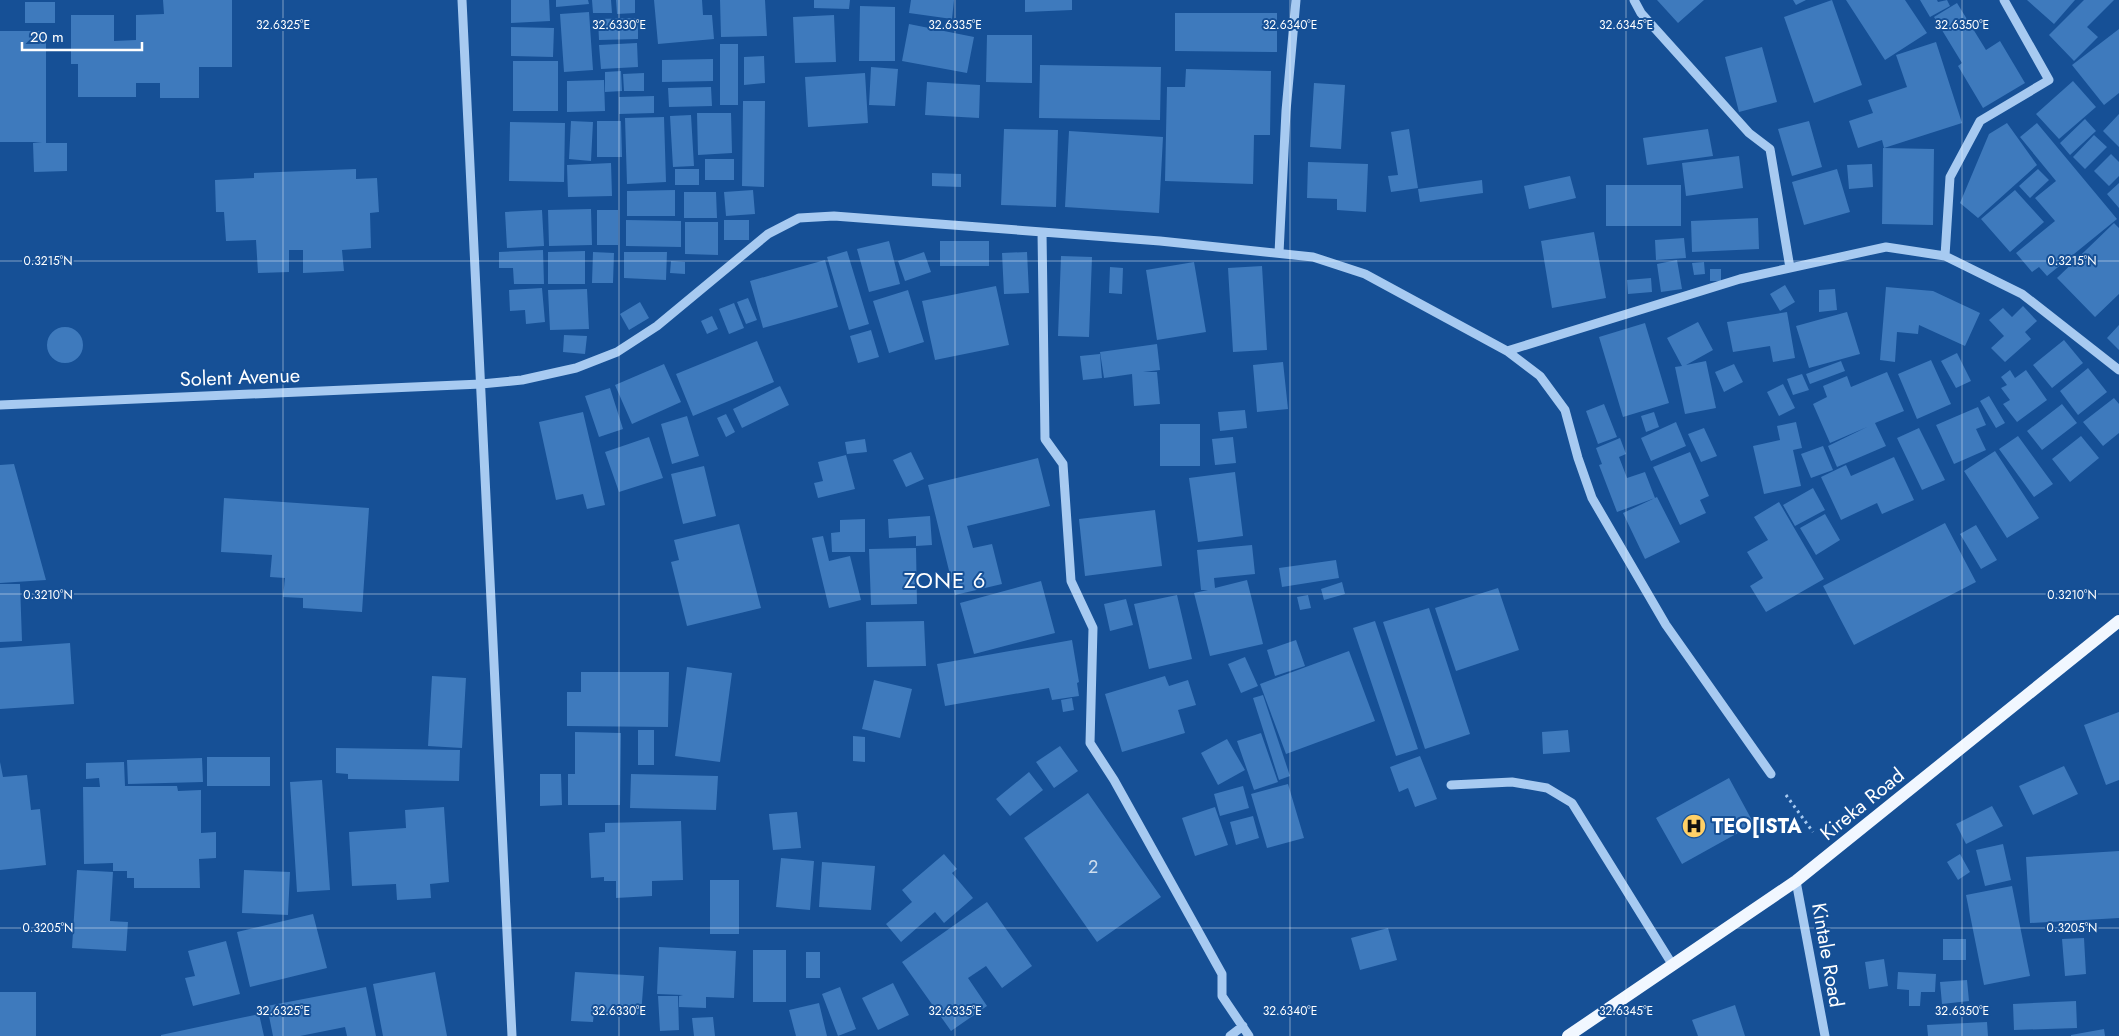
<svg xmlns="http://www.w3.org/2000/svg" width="2119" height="1036" viewBox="0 0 2119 1036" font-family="Jost,sans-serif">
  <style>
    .building { fill: #3e7abd }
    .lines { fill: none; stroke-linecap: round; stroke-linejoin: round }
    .path { stroke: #a7caf1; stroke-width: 3; stroke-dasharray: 2.5 4; stroke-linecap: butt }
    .minor { stroke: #a7caf1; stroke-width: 9 }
    .major { stroke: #f1f7ff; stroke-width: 12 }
    .ticks { fill: none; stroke: #fff; stroke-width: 1; stroke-opacity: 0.45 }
    .labels { text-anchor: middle; stroke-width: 4; stroke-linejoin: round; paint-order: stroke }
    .number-label { font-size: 18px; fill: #cfdeee }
    .street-label { font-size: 20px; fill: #fff; stroke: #165096 }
    .poi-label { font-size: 20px; font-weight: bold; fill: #fff; stroke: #165096; text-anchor: start }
    .quarter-label { font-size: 22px; letter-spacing: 1px; fill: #fff; stroke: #165096 }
    .ticks-label { font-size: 12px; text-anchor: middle; fill: #fff; stroke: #165096; stroke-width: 4; stroke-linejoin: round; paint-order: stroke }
  </style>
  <rect width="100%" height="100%" fill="#165096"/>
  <!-- building -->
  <path class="building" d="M163,0H232V67H199V98H160V83H136V97H78V64H71V15H114V41L136,40V15L164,14Z
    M511,0H549L550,21L511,23Z
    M556,0H588L589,4L556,7Z
    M592,0H611L612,13H593Z
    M616,0H635V13L617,14Z
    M654,0H702L703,15H712L714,39L658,44Z
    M720,0H765L767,36L721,37Z
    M814,0H850L849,9L814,8Z
    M911,0H954L952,19L909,13Z
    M1025,0H1072V10L1025,12Z
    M1657,0H1704L1678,23Z
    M1793,0H1806L1796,5Z
    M1832,0L1862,85L1814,103L1784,17Z
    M1846,0H1905L1927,33L1885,60Z
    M1920,0H1937L1938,2L1947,0L1950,6L1930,17Z
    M2027,0H2075L2054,24Z
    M2084,0H2114L2087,27L2098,37L2074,61L2049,35Z
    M25,2H55V23H25Z
    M1957,3L1986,50L2000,41L2025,83L1983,108L1958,66L1962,63L1934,17Z
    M860,6L895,7V61H859Z
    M589,12L593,70L564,72L560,14Z
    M1175,13H1277V52L1175,51Z
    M834,15L836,62L795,63L793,17Z
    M638,18V39L599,40L598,19Z
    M909,24L974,37L967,73L902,61Z
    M511,27L554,28L553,57L511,56Z
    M2119,29V93L2104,105L2072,65Z
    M0,31H46V143H67V171L34,172L33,143L42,142H0Z
    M987,35H1032V83L986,82Z
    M1936,42L1962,123L1884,148L1882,140L1858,148L1849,121L1873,113L1868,100L1907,87L1896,55Z
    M637,43L638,67L601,69L599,45Z
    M720,44H738V105H720Z
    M1762,47L1777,102L1739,112L1725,57Z
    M764,56L765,83L744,85V57Z
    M713,59V81L662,82V60Z
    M513,61H558V111H513Z
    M1040,65L1161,67L1160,120L1039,118Z
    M871,67L898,69L895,106L869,105Z
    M1186,69L1271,71L1270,135H1254L1253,184L1165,181L1167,87H1185Z
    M621,71L622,91L605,92V72Z
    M644,73V91H624L623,74Z
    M865,73L868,123L808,127L805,77Z
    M604,80L605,111L567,112V81Z
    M2073,81L2096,107L2059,139L2036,114Z
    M927,82L980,85L979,118L925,115Z
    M1314,83L1345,85L1341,149L1310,147Z
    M711,87L712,106L669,107L668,88Z
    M654,96V113L619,114V97Z
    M743,101H765L764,187L742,186Z
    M697,113H731L732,153L698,155Z
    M2119,114V147L2103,131Z
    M691,115L694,166L673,167L670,116Z
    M664,117L666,182L627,184L625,118Z
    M2085,119L2096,131L2070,155L2060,143Z
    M571,121L593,122L591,161L569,159Z
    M597,121H621L622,157H597Z
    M1809,121L1822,167L1792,176L1778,129Z
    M510,122L565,123L564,182L509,181Z
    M2007,123L2037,165L1978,218L1960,203L1989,134Z
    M2037,123L2117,219L2047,276L2039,267L2032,272L2016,253L2055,221L2035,198L2056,181L2020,137Z
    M1004,129L1058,130L1056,207L1001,205Z
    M1409,129L1418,188L1391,192L1388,176L1398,175L1391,132Z
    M1708,129L1713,156L1647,165L1643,138Z
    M1069,131L1163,137L1159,213L1065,207Z
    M2094,135L2107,147L2085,169L2073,157Z
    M1883,148L1934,149L1933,225L1882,224Z
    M2111,154L2119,162V176L2109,186L2094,171Z
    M1739,156L1743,188L1686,196L1682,163Z
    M705,159H734V180H705Z
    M1308,162L1368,164L1366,212L1337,210V199L1307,198Z
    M611,163L612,196L568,197L567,165Z
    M1872,164L1873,187L1849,189L1847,165Z
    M356,169V179L377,178L379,212L370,213L371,248L342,250L344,271L303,273V250H289V272L258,273L256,240L226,241L224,212H216L215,180L254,178V173Z
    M675,169H699V185H675Z
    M1837,169L1850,212L1804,225L1792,182Z
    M2038,169L2049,180L2030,198L2019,186Z
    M932,173L961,174V187L932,186Z
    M1570,176L1576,198L1529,209L1524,186Z
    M1482,180L1483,193L1420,202L1418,189Z
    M2119,183V208L2107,194Z
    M1606,185H1681V226H1606Z
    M675,190V216H627V191Z
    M753,190L755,214L726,216L724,192Z
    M2015,190L2044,222L2010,252L1981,219Z
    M684,192H716L717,218H684Z
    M591,209L592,245L549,246L548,210Z
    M542,210L544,246L507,248L505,212Z
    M597,210H618V245H597Z
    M1758,218L1759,249L1692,252L1691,221Z
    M626,220L681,221V247L626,246Z
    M724,220H749V240H724Z
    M685,222H718V255L685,254Z
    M2114,223L2119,228V294L2095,317L2057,278Z
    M1594,232L1606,298L1552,308L1541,241Z
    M1684,238L1686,258L1656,260L1655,240Z
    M889,241L900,284L869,292L857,249Z
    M940,241H989V266H940Z
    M543,250L544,284H514L513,268H499V252Z
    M585,251V284H548V252Z
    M847,251L869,324L849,330L827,257Z
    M593,252L614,253L613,283H592Z
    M624,252H667L666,280L624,278Z
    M924,252L931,272L905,281L898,261Z
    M1027,252L1029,293L1004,294L1002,253Z
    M1061,256L1092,257L1089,337L1058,336Z
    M825,260L838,307L763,328L750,281Z
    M1677,260L1682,289L1661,292L1657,264Z
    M671,261L685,262V274L670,273Z
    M1194,262L1206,332L1157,340L1146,270Z
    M1704,262L1705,274L1694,275L1692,263Z
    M1262,266L1267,350L1233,352L1228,268Z
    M1110,267L1123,268L1122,294L1109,293Z
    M1710,269H1721V281H1710Z
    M1651,278L1652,292L1628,294L1627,280Z
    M1785,285L1795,302L1780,311L1770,294Z
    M996,286L1009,345L935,360L922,301Z
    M1886,287L1933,291L1980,313L1965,346L1919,325L1918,334L1897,332L1895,362L1880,360Z
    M542,288L545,322L526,324L525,310L510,311L509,290Z
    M587,289L589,329L550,330L548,290Z
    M1835,289L1837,310L1819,312V290Z
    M908,290L924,342L889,353L873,301Z
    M748,298L757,320L746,324L737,302Z
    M640,302L649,318L629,330L620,314Z
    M734,303L744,328L729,334L719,309Z
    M2023,306L2037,321L2025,332L2031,339L2005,362L1991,348L2004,336L1989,320L2003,308L2012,317Z
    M1787,312L1795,358L1773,362L1770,346L1733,352L1727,322Z
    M1847,312L1860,354L1809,368L1796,326Z
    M712,316L718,329L707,334L701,321Z
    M1698,322L1713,350L1686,365L1706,361L1716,408L1685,414L1675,367L1682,366L1667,338Z
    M1645,323L1669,403L1623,417L1599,337Z
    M2119,325V350L2107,338Z
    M47 345a18 18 0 1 1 36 0a18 18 0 1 1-36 0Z
    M871,330L879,357L858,363L850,336Z
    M564,335L587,336L585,354L563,352Z
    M2064,340L2083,363L2052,388L2033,365Z
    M757,341L774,382L693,416L676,374Z
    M1157,344L1160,370L1143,372H1157L1160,404L1134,406L1132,374L1104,378L1100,352Z
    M1957,353L1971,381L1956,388L1941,361Z
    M1100,354L1102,378L1083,380L1080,356Z
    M1931,360L1951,404L1917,419L1898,374Z
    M1841,361L1845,371L1810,384L1806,374Z
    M1283,362L1288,409L1257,412L1253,365Z
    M664,364L681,402L632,424L615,385Z
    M1734,364L1743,382L1724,392L1715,372Z
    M2088,368L2107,392L2078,415L2060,391Z
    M2010,370L2015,378L2026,370L2047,400L2017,422L2003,404L2010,400L2001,388L2007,385L2001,377Z
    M1887,372L1904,411L1875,423L1886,446L1837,467L1828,446L1867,427L1830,443L1813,404L1827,397L1823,386L1847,376L1851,387Z
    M1802,374L1809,390L1793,395L1787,379Z
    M1783,384L1795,408L1779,416L1767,392Z
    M780,386L789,405L742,428L733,409Z
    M610,388L623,429L599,437L585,396Z
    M1989,396L2005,423L1996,428L1980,401Z
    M2114,398L2119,404V433L2103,446L2083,422Z
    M1604,404L1617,437L1598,444L1586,411Z
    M2062,404L2077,423L2042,450L2027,431Z
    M1978,407L1986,425L1976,429L1986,450L1954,464L1936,425Z
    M1245,410L1247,428L1220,431L1218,412Z
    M583,412L605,505L587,509L583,494L556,500L539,422Z
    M1654,412L1659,427L1646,432L1641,416Z
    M726,414L735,432L726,437L717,418Z
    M687,416L699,456L672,464L661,424Z
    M1676,422L1686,446L1651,461L1641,438Z
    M1796,422L1802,448L1793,450L1801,486L1764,494L1753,446L1780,440L1777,426Z
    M1160,424H1200V466H1160Z
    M1704,428L1717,456L1701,462L1688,434Z
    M1919,428L1945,480L1922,490L1897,438Z
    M2018,436L2053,484L2034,497L1999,449Z
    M2081,436L2099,458L2070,482L2052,459Z
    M649,437L663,478L619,492L605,452Z
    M1233,437L1236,463L1215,465L1212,439Z
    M1620,438L1626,454L1619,457L1627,478L1645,472L1655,498L1617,512L1599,465L1602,464L1596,448Z
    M865,439L867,452L847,454L845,442Z
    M1823,446L1833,470L1811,478L1801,454Z
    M1995,451L2039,518L2007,538L1964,471Z
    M911,452L924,479L906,487L893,460Z
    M1690,452L1709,496L1700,500L1706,513L1680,525L1653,467Z
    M846,455L855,489L818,498L814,483L823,481L818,462Z
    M1894,457L1914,500L1882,514L1877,503L1841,520L1821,477L1846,465L1851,476Z
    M1038,458L1050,506L967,526L973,548L992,544L1002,584L955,595L928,485Z
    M14,464L46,580L0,583V465Z
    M704,466L716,516L683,524L671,474Z
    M1235,472L1243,536L1198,542L1189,478Z
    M1813,488L1825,510L1795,526L1783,505Z
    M1657,497L1680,542L1645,559L1623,513Z
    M224,498L369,508L362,612L303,608V598L283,597L285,578L270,577L272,555L221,552Z
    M1779,502L1824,579L1766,612L1750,586L1763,578L1747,552L1768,540L1754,517Z
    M1155,510L1162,566L1085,576L1079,519Z
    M1825,514L1840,540L1816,555L1800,528Z
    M930,516L932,545L916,546V536L889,538L888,519Z
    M865,519V552H832L831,533L840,532V520Z
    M1945,523L1976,582L1854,645L1823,586Z
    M739,524L761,608L687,626L671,562L679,560L674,540Z
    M1976,525L1997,560L1981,569L1960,534Z
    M823,536L829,561L850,556L861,600L829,608L812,538Z
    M1252,545L1255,574L1214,578L1215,588L1247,580L1263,644L1210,656L1194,593L1208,590H1201L1197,550Z
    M916,548L917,604L871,605L869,549Z
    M1336,560L1339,578L1282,587L1279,568Z
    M1041,581L1055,633L974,654L960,603Z
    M1342,582L1345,594L1324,600L1321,589Z
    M0,584H20L22,641L0,642Z
    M1498,588L1519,650L1456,671L1435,608Z
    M1177,595L1192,659L1149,669L1134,604Z
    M1308,595L1311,608L1300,610L1297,597Z
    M1126,599L1133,625L1110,631L1104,604Z
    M1429,608L1470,734L1425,749L1383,622Z
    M924,621L926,666L867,667L866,622Z
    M1375,621L1418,749L1396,756L1353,628Z
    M1072,640L1079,682L1077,683L1079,696L1052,700L1049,688L945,706L937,664Z
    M1296,640L1305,666L1275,676L1267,650Z
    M70,643L74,704L0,709V648Z
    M1349,651L1375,721L1286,754L1260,684Z
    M1245,657L1258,686L1241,693L1228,664Z
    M687,667L732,673L720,762L675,756Z
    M581,672H669L668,727L567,726V692H581Z
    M432,676L466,678L462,748L428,746Z
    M1165,676L1169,686L1188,680L1196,705L1178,710L1185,733L1122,752L1105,694Z
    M874,680L912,689L900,738L862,729Z
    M1263,695L1290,776L1279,780L1253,698Z
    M1072,698L1074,710L1063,712L1061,700Z
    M2119,712V780L2106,785L2084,725Z
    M638,730H654V765H638Z
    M1568,730L1570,752L1543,754L1542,732Z
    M575,732L621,733L620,805H568V774H575Z
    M1261,733L1278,782L1254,790L1237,741Z
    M853,736L865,737V762L853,761Z
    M1227,739L1245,770L1218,785L1201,753Z
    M1060,746L1078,771L1054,788L1036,762Z
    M336,748L460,750L459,781L348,779V774L336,773Z
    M1420,756L1437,799L1415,807L1408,788L1399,792L1390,767Z
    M207,757H270V786H207Z
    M202,758L203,782L128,784L127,760Z
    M0,762L3,777L27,775L31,810L40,809L46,865L0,870Z
    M124,762L125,786H177L178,791L201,790V833L216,832V858L199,859L200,888H134V878H127V871H113V863L84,864L83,787H100L99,778L86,779V763Z
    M2064,766L2078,794L2033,815L2019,786Z
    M1029,772L1043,790L1010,816L996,799Z
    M540,774H561L562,805L540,806Z
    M631,774L718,776L716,810L630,808Z
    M1729,778L1754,824L1682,864L1656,818Z
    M322,780L330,890L297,892L290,782Z
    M1288,784L1304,838L1267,848L1251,794Z
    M1243,786L1249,808L1220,816L1214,794Z
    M1088,793L1161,897L1097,942L1024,838Z
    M1992,806L2003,826L1966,844L1956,824Z
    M444,807L449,882L430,884L431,898L397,900L396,884L352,886L349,832L406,828L405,810Z
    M1215,807L1228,845L1195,856L1182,818Z
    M797,812L801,848L773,850L769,814Z
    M1253,816L1259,838L1236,845L1230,822Z
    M681,821L683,880L652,881V896L616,898V881H604V877L591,878L589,833L605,832V823Z
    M2003,844L2011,880L1985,886L1976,850Z
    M2119,851V918L2030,923L2026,857Z
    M944,854L957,869L952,873L973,898L944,923L935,912L901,942L886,924L912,902L902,890Z
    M1960,854L1970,872L1958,880L1947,862Z
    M781,858L814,861L810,910L776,907Z
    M822,862L875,866L871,910L819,907Z
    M77,870L113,872L110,921L128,922L126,951L72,948Z
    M244,870L290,872L288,915L242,913Z
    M710,880H739V934H710Z
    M2012,886L2030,976L1984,985L1966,895Z
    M987,902L1032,966L1002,988L986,966L968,978L987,1006L951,1031L902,962Z
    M313,914L327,968L250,987L237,932Z
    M1388,928L1397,960L1360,970L1351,938Z
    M2084,938L2086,974L2065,976L2062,939Z
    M1943,939H1966V960H1943Z
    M226,941L240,994L193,1006L185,978L195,976L188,951Z
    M659,947L736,951L734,998L706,997V1008L679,1007V996L683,995L657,994Z
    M753,950H786V1002H753Z
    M806,952H820V978H806Z
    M1884,959L1888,986L1869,989L1865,962Z
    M435,972L447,1036H383L373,984Z
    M575,972L644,976L641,1015L594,1012L593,1022L571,1021Z
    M1898,972L1936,974L1935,992H1921L1920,1006H1909V990L1897,989Z
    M1967,980L1969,1001L1942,1004L1940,982Z
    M893,983L909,1015L878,1030L862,998Z
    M366,987L376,1036H347L345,1027L300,1036H273L267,1006Z
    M840,987L856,1029L838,1036L822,994Z
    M0,992H36V1036H0Z
    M658,996H678L679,1030L660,1031Z
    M2076,1001L2077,1028L2014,1030L2013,1004Z
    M819,1003L827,1036H796L789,1010Z
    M1735,1005L1745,1036H1698L1692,1020Z
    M259,1014L264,1036H161V1035Z
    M713,1017L715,1036H694L692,1018Z
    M1987,1022L1988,1036H1928L1927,1025Z
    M2104,1029L2105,1036H2071V1035Z"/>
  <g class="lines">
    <!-- path -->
    <path class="path" d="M1786,795L1813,832"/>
    <!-- minor -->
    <path class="minor" d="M462,0L512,1036
      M1634,0L1641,13L1749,133L1770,149L1790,268
      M1042,232L1045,439L1063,464L1071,581L1093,628L1090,743L1114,780L1222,974V996L1249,1036
      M1279,253L1286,111L1296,0
      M1945,256L1950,177L1980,121L2049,80L2004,0
      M1507,351L1740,279L1886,247L1945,256L2022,294L2119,370
      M0,405L481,384L522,380L576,368L617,352L657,326L768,234L799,218L834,216L1160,241L1313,257L1365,274L1507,351L1540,376L1565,410L1578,458L1592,498L1666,625L1771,774
      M1451,785L1512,782L1547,788L1572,803L1672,964
      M1796,881L1825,1036
      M1230,1036L1243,1026"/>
    <!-- major -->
    <path class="major" d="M1568,1036L1796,881L2119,621"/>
  </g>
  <!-- ticks -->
  <path class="ticks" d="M283,0V1036M619,0V1036M955,0V1036M1290,0V1036M1626,0V1036M1962,0V1036M0,261H2119M0,594H2119M0,928H2119"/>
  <!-- icons -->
  <defs>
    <g id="hospital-disc" transform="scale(1.25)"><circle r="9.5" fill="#ffd067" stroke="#165096"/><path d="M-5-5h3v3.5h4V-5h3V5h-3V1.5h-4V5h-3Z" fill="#111"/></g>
  </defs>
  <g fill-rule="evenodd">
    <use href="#hospital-disc" x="1694" y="826"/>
  </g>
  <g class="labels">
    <!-- number labels -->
    <g class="number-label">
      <text x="1093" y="873">2</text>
    </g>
    <!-- street labels -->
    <g class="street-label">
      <text transform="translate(240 377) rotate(-2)" y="7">Solent Avenue</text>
      <text transform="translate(1862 804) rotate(-39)" y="7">Kireka Road</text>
      <text transform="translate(1828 955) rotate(80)" y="7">Kintale Road</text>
    </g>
    <!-- poi labels -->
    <g class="poi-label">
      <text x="1712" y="833">TEO[ISTA</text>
    </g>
    <!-- quarter labels -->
    <g class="quarter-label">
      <text x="945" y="588">ZONE 6</text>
    </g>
  </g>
  <g class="ticks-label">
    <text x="283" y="29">32.6325°E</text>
    <text x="619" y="29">32.6330°E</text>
    <text x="955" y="29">32.6335°E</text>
    <text x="1290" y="29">32.6340°E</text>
    <text x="1626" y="29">32.6345°E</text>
    <text x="1962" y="29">32.6350°E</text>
    <text x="48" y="265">0.3215°N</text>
    <text x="2072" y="265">0.3215°N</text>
    <text x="48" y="599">0.3210°N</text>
    <text x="2072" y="599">0.3210°N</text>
    <text x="48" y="932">0.3205°N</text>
    <text x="2072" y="932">0.3205°N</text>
    <text x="283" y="1015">32.6325°E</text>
    <text x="619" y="1015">32.6330°E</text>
    <text x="955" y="1015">32.6335°E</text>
    <text x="1290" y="1015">32.6340°E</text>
    <text x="1626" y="1015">32.6345°E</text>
    <text x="1962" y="1015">32.6350°E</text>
  </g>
  <!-- scale -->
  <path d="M22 42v8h120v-8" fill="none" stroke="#ffffff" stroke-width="2.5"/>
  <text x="30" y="42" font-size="15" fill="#ffffff" stroke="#165096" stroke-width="4" paint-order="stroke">20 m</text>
</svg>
